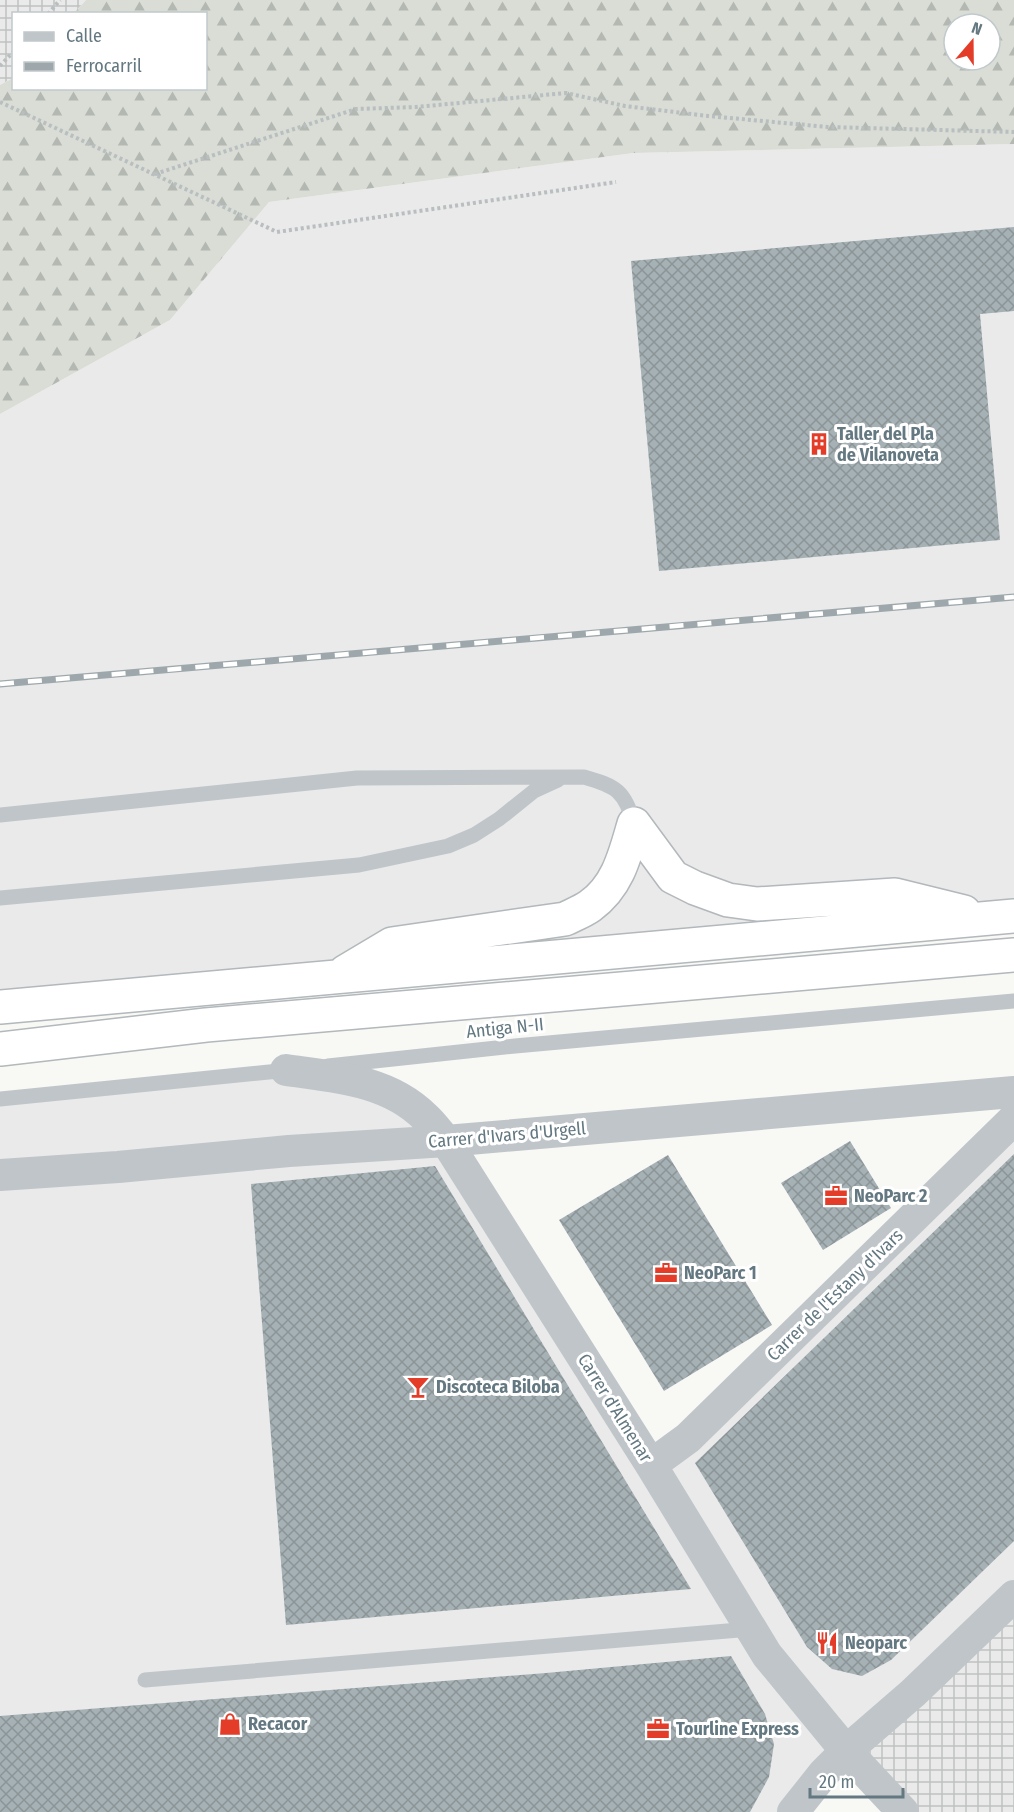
<svg xmlns="http://www.w3.org/2000/svg" width="1014" height="1812" viewBox="0 0 1014 1812" font-family="'Fira Sans Condensed',sans-serif">
  <style>
    .built { fill: #e9eae9 }
    .industrial { fill: url(#industrial-grid) }
    .forest { fill: url(#forest-firs); fill-rule: evenodd }
    .building { fill: url(#building-cross-hatch) }
    .lines { fill: none; stroke-linecap: round; stroke-linejoin: round }
    .trunk-casing { stroke: #b2b8bb; stroke-width: 36 }
    .path { stroke: #b9bec0; stroke-width: 4; stroke-dasharray: 3 3; stroke-linecap: butt }
    .service { stroke: #bfc5c8; stroke-width: 15 }
    .minor { stroke: #bfc5c8; stroke-width: 32 }
    .trunk { stroke: #fff; stroke-width: 33 }
    .rail-casing { stroke: #9ea8ac; stroke-width: 7 }
    .rail { stroke: #fff; stroke-width: 4.5; stroke-dasharray: 14; stroke-linecap: butt }
    .labels { text-anchor: middle; stroke-width: 6; stroke-linejoin: round; paint-order: stroke }
    .poi-label { font-size: 18px; font-weight: bold; fill: #637880; stroke: #fff; text-anchor: start }
    .street-label { font-size: 18px; fill: #637880; stroke: #fff }
  </style>
  <defs>
    <pattern id="industrial-grid" width="8" height="8" patternUnits="userSpaceOnUse" patternTransform="scale(1.5)"><rect width="8" height="8" fill="#e9eae9"/><path d="M0 4h8M4 0v8" fill="none" stroke="#c0c2c2"/></pattern>
    <pattern id="forest-firs" width="22" height="20" patternUnits="userSpaceOnUse" patternTransform="scale(1.5)"><rect width="22" height="20" fill="#d9ddd5"/><path d="M5 1l3.5 6h-7zM16 11l3.5 6h-7z" fill="#b4b8b2"/></pattern>
    <pattern id="building-cross-hatch" width="8" height="8" patternUnits="userSpaceOnUse" patternTransform="scale(1.5)"><rect width="8" height="8" fill="#a6b1b5"/><path d="M0 0l8 8M0 8l8-8" fill="none" stroke="#8b9598"/></pattern>
  </defs>
  <rect width="100%" height="100%" fill="#f8f8f5"/>
  <!-- built -->
  <path class="built" d="M1014,144V918L0,989V414L170,320L269,202L633,153Z
    M286,1070L397,1096L655,1460L1014,1110V1596L791,1812H0V1097Z"/>
  <!-- industrial -->
  <path class="industrial" d="M0,0H86L74,13L14,14L13,78L0,85Z
    M1014,1596V1812H903L846,1751Z"/>
  <!-- forest -->
  <path class="forest" d="M86,0H1014V144L633,153L269,202L170,320L0,414V85L13,78L14,88H206V14L74,13ZM954,24H990V60H954Z"/>
  <!-- building -->
  <path class="building" d="M1014,227V311L980,314L1000,540L659,571L631,261Z
    M850,1141L891,1208L823,1250L781,1183Z
    M1014,1154V1541L891,1660L862,1676L832,1669L807,1647L695,1463Z
    M668,1155L772,1325L664,1391L559,1220Z
    M435,1166L691,1589L286,1625L251,1184Z
    M731,1656L765,1714L774,1744L769,1777L750,1812H0V1716L546,1673Z"/>
  <g class="lines">
    <!-- trunk casing -->
    <g class="trunk-casing">
      <path id="trunk" d="M634,824L673,877L695,888L728,900L757,904L895,895L964,912
        M345,972L392,944L565,919C573,915 583,911 590,906C618,886 625,855 634,824
        M0,1007L1014,916
        M0,1049L206,1025L1014,955"/>
    </g>
    <!-- path -->
    <path class="path" d="M48,14L60,0
      M0,66L14,51
      M0,102L277,232L616,182
      M155,174L356,109L416,107L566,93L625,106L708,116L828,127L1014,132"/>
    <!-- service -->
    <path class="service" d="M0,815L357,778L584,777C616,786 625,791 634,824
      M0,898L359,865L448,846L474,835L499,819L534,791L558,780
      M328,1066L515,1046L1014,1001
      M0,1099L289,1070
      M145,1680L751,1629"/>
    <!-- minor -->
    <path class="minor" d="M286,1070C335,1077 388,1080 425,1117C433,1124 439,1133 446,1141L651,1465L767,1655L846,1751L903,1812
      M0,1175L118,1167L289,1151L446,1141L1014,1092
      M651,1465L688,1438L1014,1119
      M793,1812L824,1773L846,1751L913,1693L1014,1596"/>
    <!-- trunk -->
    <use href="#trunk" class="trunk"/>
    <!-- rail casing -->
    <g class="rail-casing">
      <path id="rail" d="M0,684L1014,597"/>
    </g>
    <!-- rail -->
    <use href="#rail" class="rail"/>
  </g>
  <!-- icons -->
  <defs>
    <g id="building-bare" transform="scale(1.8)"><path d="M-4-6H4V6H1V3H-1V6H-4ZM-2.5-4.3h1.7v1.8h-1.7ZM.8-4.3h1.7v1.8H.8ZM-2.5-1h1.7V.8h-1.7ZM.8-1h1.7V.8H.8Z" fill="#e33d2a" stroke="#fff" stroke-width="2.5" paint-order="stroke"/></g>
    <g id="office-bare" transform="scale(1.8)"><path d="M-6-3h4V-5.5h4V-3h4V5H-6ZM-1-4.5V-3h2v-1.5ZM-6 0V1H6V0Z" fill="#e33d2a" stroke="#fff" stroke-width="2.5" paint-order="stroke"/></g>
    <g id="bar-bare" transform="scale(1.8)"><path d="M-6-5H6L.8 .8V4.5H3.5V6h-7V4.5H-.8V.8Z" fill="#e33d2a" stroke="#fff" stroke-width="2.5" paint-order="stroke"/></g>
    <g id="restaurant-bare" transform="scale(1.8)"><path d="M-5-6h1v4h1v-4h1v4h1v-4h1v5L-1.5 .5V6h-2V.5L-5-1ZM5-6V6H3V1.5H1.5Q1.5-4 5-6Z" fill="#e33d2a" stroke="#fff" stroke-width="2.5" paint-order="stroke"/></g>
    <g id="shop-bare" transform="scale(1.8)"><path d="M-5-2.5h2.3a2.7 3.5 0 0 1 5.4 0H5L5.5 6h-11ZM-1.5-2.5h3a1.5 2.3 0 0 0-3 0Z" fill="#e33d2a" stroke="#fff" stroke-width="2.5" paint-order="stroke"/></g>
  </defs>
  <g fill-rule="evenodd">
    <use href="#building-bare" x="819" y="444"/>
    <use href="#office-bare" x="836" y="1196"/>
    <use href="#office-bare" x="666" y="1273"/>
    <use href="#bar-bare" x="418" y="1387"/>
    <use href="#restaurant-bare" x="827" y="1643"/>
    <use href="#shop-bare" x="230" y="1724"/>
    <use href="#office-bare" x="658" y="1729"/>
  </g>
  <g class="labels">
    <!-- poi labels -->
    <g class="poi-label">
      <text x="837" y="440">Taller del Pla<tspan x="837" dy="21">de Vilanoveta</tspan></text>
      <text x="854" y="1202">NeoParc 2</text>
      <text x="684" y="1279">NeoParc 1</text>
      <text x="436" y="1393">Discoteca Biloba</text>
      <text x="845" y="1649">Neoparc</text>
      <text x="248" y="1730">Recacor</text>
      <text x="676" y="1735">Tourline Express</text>
    </g>
    <!-- street labels -->
    <g class="street-label">
      <text transform="translate(505 1028) rotate(-6)" y="6">Antiga N-II</text>
      <text transform="translate(507 1135) rotate(-5)" y="6">Carrer d'Ivars d'Urgell</text>
      <text transform="translate(835 1295) rotate(-44)" y="6">Carrer de l'Estany d'Ivars</text>
      <text transform="translate(615 1408) rotate(58)" y="6">Carrer d'Almenar</text>
    </g>
  </g>
  <!-- legend -->
  <rect x="12" y="12" width="195" height="78" fill="#ffffff" stroke="#c1c9cc" stroke-width="1.5"/>
  <rect x="24" y="32" width="30" height="9" fill="#bfc5c8" stroke="#c1c9cc" stroke-width="1.5"/>
  <text x="66" y="42" font-size="18" fill="#637880">Calle</text>
  <rect x="24" y="62" width="30" height="9" fill="#9ea8ac" stroke="#c1c9cc" stroke-width="1.5"/>
  <text x="66" y="72" font-size="18" fill="#637880">Ferrocarril</text>
  <!-- north arrow -->
  <g transform="translate(972 42) rotate(20)"><circle r="28" fill="#ffffff" stroke="#c1c9cc" stroke-width="1.5"/>
  <path d="M0-4.5L10 22L0 15L-10 22Z" fill="#e33d2a"/>
  <text y="-9" font-size="16" font-weight="bold" text-anchor="middle" fill="#637880">N</text>
  </g>
  <!-- scale -->
  <path d="M810 1788v9h93v-9" fill="none" stroke="#637880" stroke-width="3"/>
  <text x="819" y="1788" font-size="18" fill="#637880" stroke="#ffffff" stroke-width="4.5" paint-order="stroke">20 m</text>
</svg>
